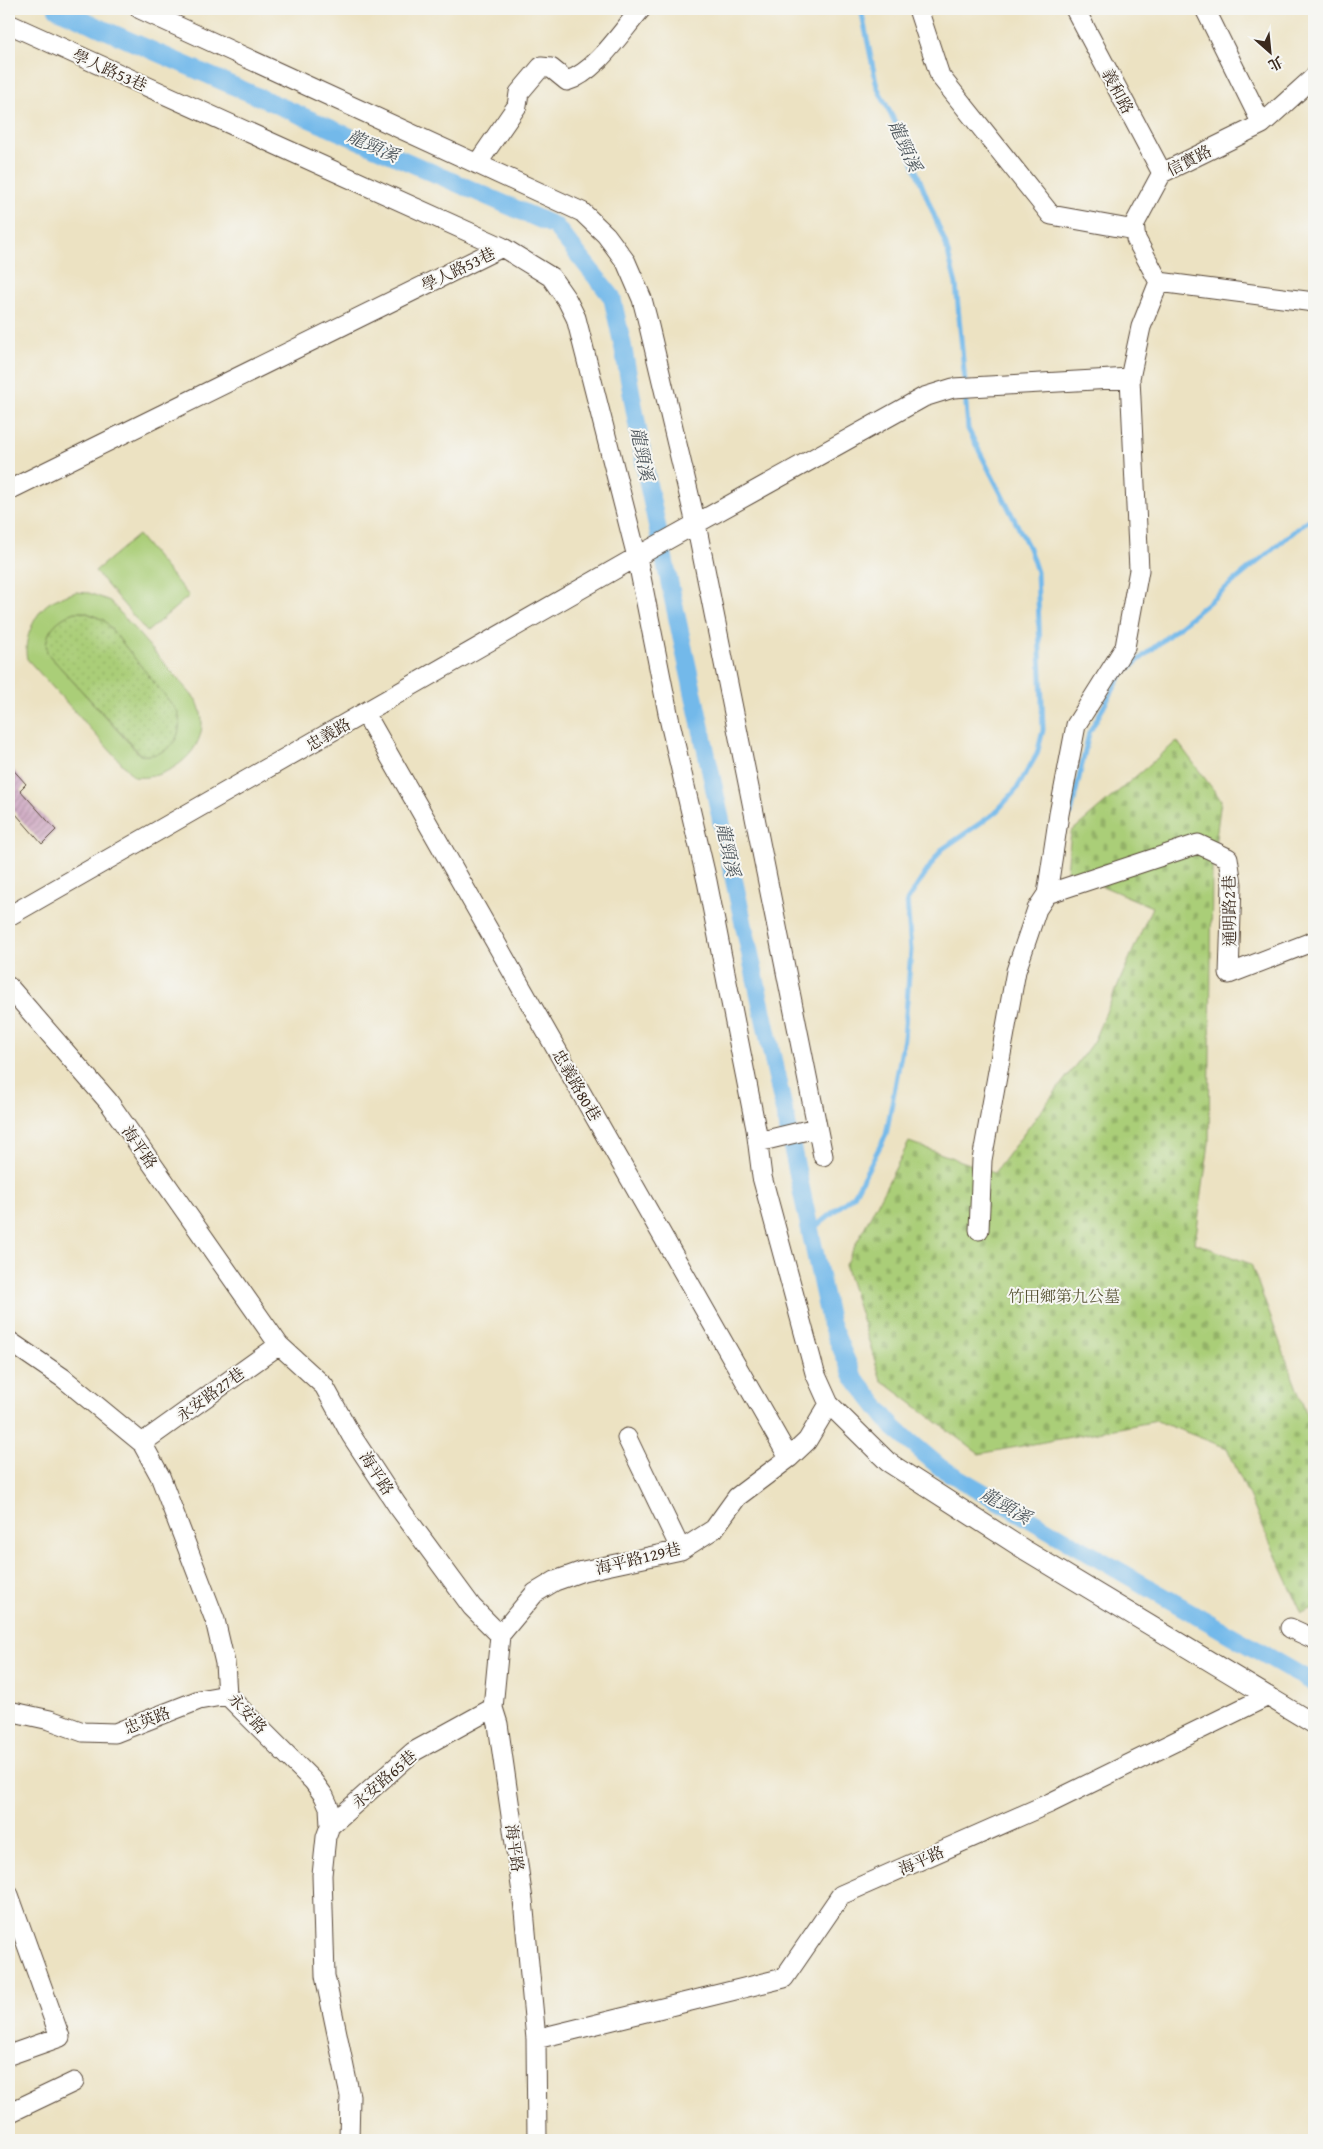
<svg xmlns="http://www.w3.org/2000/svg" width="1323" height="2149" viewBox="0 0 1323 2149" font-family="'Gentium Book Plus','Noto Serif TC',serif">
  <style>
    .grass { fill: url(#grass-dots); stroke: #727c4b }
    .cemetery { fill: url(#cemetery-stones); stroke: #727c4b }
    .garden { fill: #aace78; stroke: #727c4b; fill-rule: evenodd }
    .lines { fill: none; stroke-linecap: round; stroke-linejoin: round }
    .stream { stroke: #73b9ea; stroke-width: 5 }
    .canal { stroke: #73b9ea; stroke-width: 18 }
    .building { fill: url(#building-hatch) }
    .minor-casing { stroke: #564637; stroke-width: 21 }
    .minor { stroke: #fff; stroke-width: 19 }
    .labels { text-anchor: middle; stroke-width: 4; stroke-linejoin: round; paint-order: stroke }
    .street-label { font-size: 16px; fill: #3b2a1e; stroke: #f6f6f2 }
    .park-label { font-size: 16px; fill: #575334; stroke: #f6f6f2 }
    .water-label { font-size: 18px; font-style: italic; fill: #4c555b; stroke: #f6f6f2 }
  </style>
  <defs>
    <pattern id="grass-dots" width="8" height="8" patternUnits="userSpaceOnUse" patternTransform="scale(1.25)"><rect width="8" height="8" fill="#aace78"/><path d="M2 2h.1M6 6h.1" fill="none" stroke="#93b167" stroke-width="1.8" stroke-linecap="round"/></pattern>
    <pattern id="cemetery-stones" width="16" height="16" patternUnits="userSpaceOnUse" patternTransform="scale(1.25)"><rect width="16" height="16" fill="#aace78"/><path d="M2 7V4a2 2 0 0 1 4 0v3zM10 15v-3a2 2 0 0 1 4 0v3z" fill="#93b167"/></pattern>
    <pattern id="building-hatch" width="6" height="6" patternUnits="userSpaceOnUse" patternTransform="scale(1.25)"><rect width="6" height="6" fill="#caa0bd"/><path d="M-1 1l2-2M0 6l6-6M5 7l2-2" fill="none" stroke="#a58399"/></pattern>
  </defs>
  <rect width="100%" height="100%" fill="#f6f6f2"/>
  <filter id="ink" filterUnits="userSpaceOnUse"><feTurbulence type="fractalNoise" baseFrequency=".02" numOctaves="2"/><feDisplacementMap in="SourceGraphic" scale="10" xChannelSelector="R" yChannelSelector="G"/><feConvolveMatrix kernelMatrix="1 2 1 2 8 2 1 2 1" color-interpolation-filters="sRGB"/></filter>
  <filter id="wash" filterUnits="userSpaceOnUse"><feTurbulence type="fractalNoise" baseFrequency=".0096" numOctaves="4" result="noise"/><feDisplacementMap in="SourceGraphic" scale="20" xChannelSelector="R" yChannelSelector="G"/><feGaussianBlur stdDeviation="1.12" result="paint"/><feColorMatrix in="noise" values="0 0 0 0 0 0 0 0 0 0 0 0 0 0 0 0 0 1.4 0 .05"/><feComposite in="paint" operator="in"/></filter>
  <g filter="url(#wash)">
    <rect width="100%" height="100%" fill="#ece2c2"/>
    <!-- grass -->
    <path class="grass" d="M75,612H84L104,620L178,712C185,739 168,758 141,755L47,653C43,632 57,619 75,612Z"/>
    <!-- cemetery -->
    <path class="cemetery" d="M1177,741L1221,800L1212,868L1209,1143L1195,1243L1251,1264L1314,1435V1607L1302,1613L1227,1448L1157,1421L979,1454L881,1380L845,1265L909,1142L994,1173L1093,1042L1152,907L1067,871L1071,832Z"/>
    <!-- garden -->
    <path class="garden" d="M138,535L189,596L147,632L95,571Z
      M76,592L89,593L110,601L197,701C200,708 202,715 202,723C202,756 164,781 134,777L27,659C23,643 32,620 44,607C52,599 65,596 76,592ZM75,612H85L104,620L178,712C185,738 168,758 140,755L47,653C43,632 57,619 75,612Z"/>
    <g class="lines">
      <!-- stream -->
      <path class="stream" d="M861,9L877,87L903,138L946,245L956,284L965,383
        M1071,814L1089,733L1122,674L1314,515
        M810,1231L854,1195L886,1135L904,1038L911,950L907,901L941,850L995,813L1016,790L1037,754L1043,730L1037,572L1029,548L968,429L965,392"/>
      <!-- canal -->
      <path class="canal" d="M57,9L555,226L612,297L623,347L648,484L830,1322L853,1376L894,1428L941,1468L1314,1683"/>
    </g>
    <g id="blocks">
      <!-- building -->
      <path class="building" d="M9,765L26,784L20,790L56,830L42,844L9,806Z"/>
    </g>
  </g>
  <g filter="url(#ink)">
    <use href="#blocks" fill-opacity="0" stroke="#564637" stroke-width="1"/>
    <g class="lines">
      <!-- minor casing -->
      <g class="minor-casing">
        <path id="minor" d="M140,9L582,212L606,235L626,262L642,299L647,318L696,524L823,1156
          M918,9L940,76L1051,215L1135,230
          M1075,9L1162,173
          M1205,9L1262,124
          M9,24L502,247L9,490
          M477,164L517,106L519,93L541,67L551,68L567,81C596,72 621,32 641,9
          M502,247L551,277L567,300L576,318L637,557L669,718L707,881L756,1129L762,1177L815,1373L829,1404L888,1462L1025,1550L1314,1724
          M1159,282L1136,239L1134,225L1162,173L1262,124L1314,77
          M1159,282L1314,302
          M365,713L789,1458
          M1047,894L1198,844L1228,858L1232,884L1229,974L1314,941
          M9,916L647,551L924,397L953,388L1130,378L1141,327L1159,282
          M9,987L108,1101L279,1345L324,1386L351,1435L397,1505L472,1607L500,1635L493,1708L498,1724L523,1900L536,2039L537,2140
          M758,1142L816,1128
          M979,1230L982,1160L1016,971L1037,909L1047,894L1059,814L1076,725L1125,647L1139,570L1130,378
          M9,1341L63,1378L142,1443L160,1476L215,1620L225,1663L227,1695L313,1781L324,1796L329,1807L330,1826L326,1837L322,1875L325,1976L350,2096L349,2140
          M627,1438L681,1550
          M142,1443L279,1345
          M1290,1628L1314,1639
          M500,1635L535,1593L555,1581L583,1571L681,1550L714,1529L737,1497L789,1458L807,1441L829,1404
          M9,1711L50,1720L83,1732L115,1733L199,1700L227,1695
          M330,1826L413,1752L493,1708
          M9,1895L60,2037L9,2055
          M536,2039L784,1978L841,1895L1050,1803L1268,1696
          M9,2113L74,2082"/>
      </g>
      <!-- minor -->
      <use href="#minor" class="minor"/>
    </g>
  </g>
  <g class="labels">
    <!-- street labels -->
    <g class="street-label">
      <text transform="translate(110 70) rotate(24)" y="6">學人路53巷</text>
      <text transform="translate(1118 91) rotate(62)" y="6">義和路</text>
      <text transform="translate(1189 160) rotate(-27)" y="6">信實路</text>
      <text transform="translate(458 269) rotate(-26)" y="6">學人路53巷</text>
      <text transform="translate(328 734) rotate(-30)" y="6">忠義路</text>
      <text transform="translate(1229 911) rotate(-91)" y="6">通明路2巷</text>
      <text transform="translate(577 1085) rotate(60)" y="6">忠義路80巷</text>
      <text transform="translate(140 1147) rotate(55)" y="6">海平路</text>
      <text transform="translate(210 1394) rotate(-36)" y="6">永安路27巷</text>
      <text transform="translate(377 1473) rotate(57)" y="6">海平路</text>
      <text transform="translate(638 1558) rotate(-14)" y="6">海平路129巷</text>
      <text transform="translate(248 1713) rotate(48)" y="6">永安路</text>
      <text transform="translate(147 1720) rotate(-21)" y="6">忠英路</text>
      <text transform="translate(384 1779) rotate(-41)" y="6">永安路65巷</text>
      <text transform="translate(515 1848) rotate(82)" y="6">海平路</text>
      <text transform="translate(921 1860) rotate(-24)" y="6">海平路</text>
    </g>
    <!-- park labels -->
    <g class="park-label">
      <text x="1064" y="1302">竹田鄉第九公墓</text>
    </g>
    <!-- water labels -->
    <g class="water-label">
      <text transform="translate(373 146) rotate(24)" y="6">龍頸溪</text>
      <text transform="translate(905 146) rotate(66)" y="6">龍頸溪</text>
      <text transform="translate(642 454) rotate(79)" y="6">龍頸溪</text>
      <text transform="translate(728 850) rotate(78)" y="6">龍頸溪</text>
      <text transform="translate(1006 1506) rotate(30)" y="6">龍頸溪</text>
    </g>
  </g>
  <!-- margin -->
  <rect width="1323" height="2149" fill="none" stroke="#f6f6f2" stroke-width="30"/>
  <!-- north arrow -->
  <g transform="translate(1270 52) rotate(153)" stroke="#f6f6f2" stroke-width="4" paint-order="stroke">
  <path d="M0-4L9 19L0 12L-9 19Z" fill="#3b2a1e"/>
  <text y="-8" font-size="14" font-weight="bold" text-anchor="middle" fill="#3b2a1e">北</text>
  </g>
</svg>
